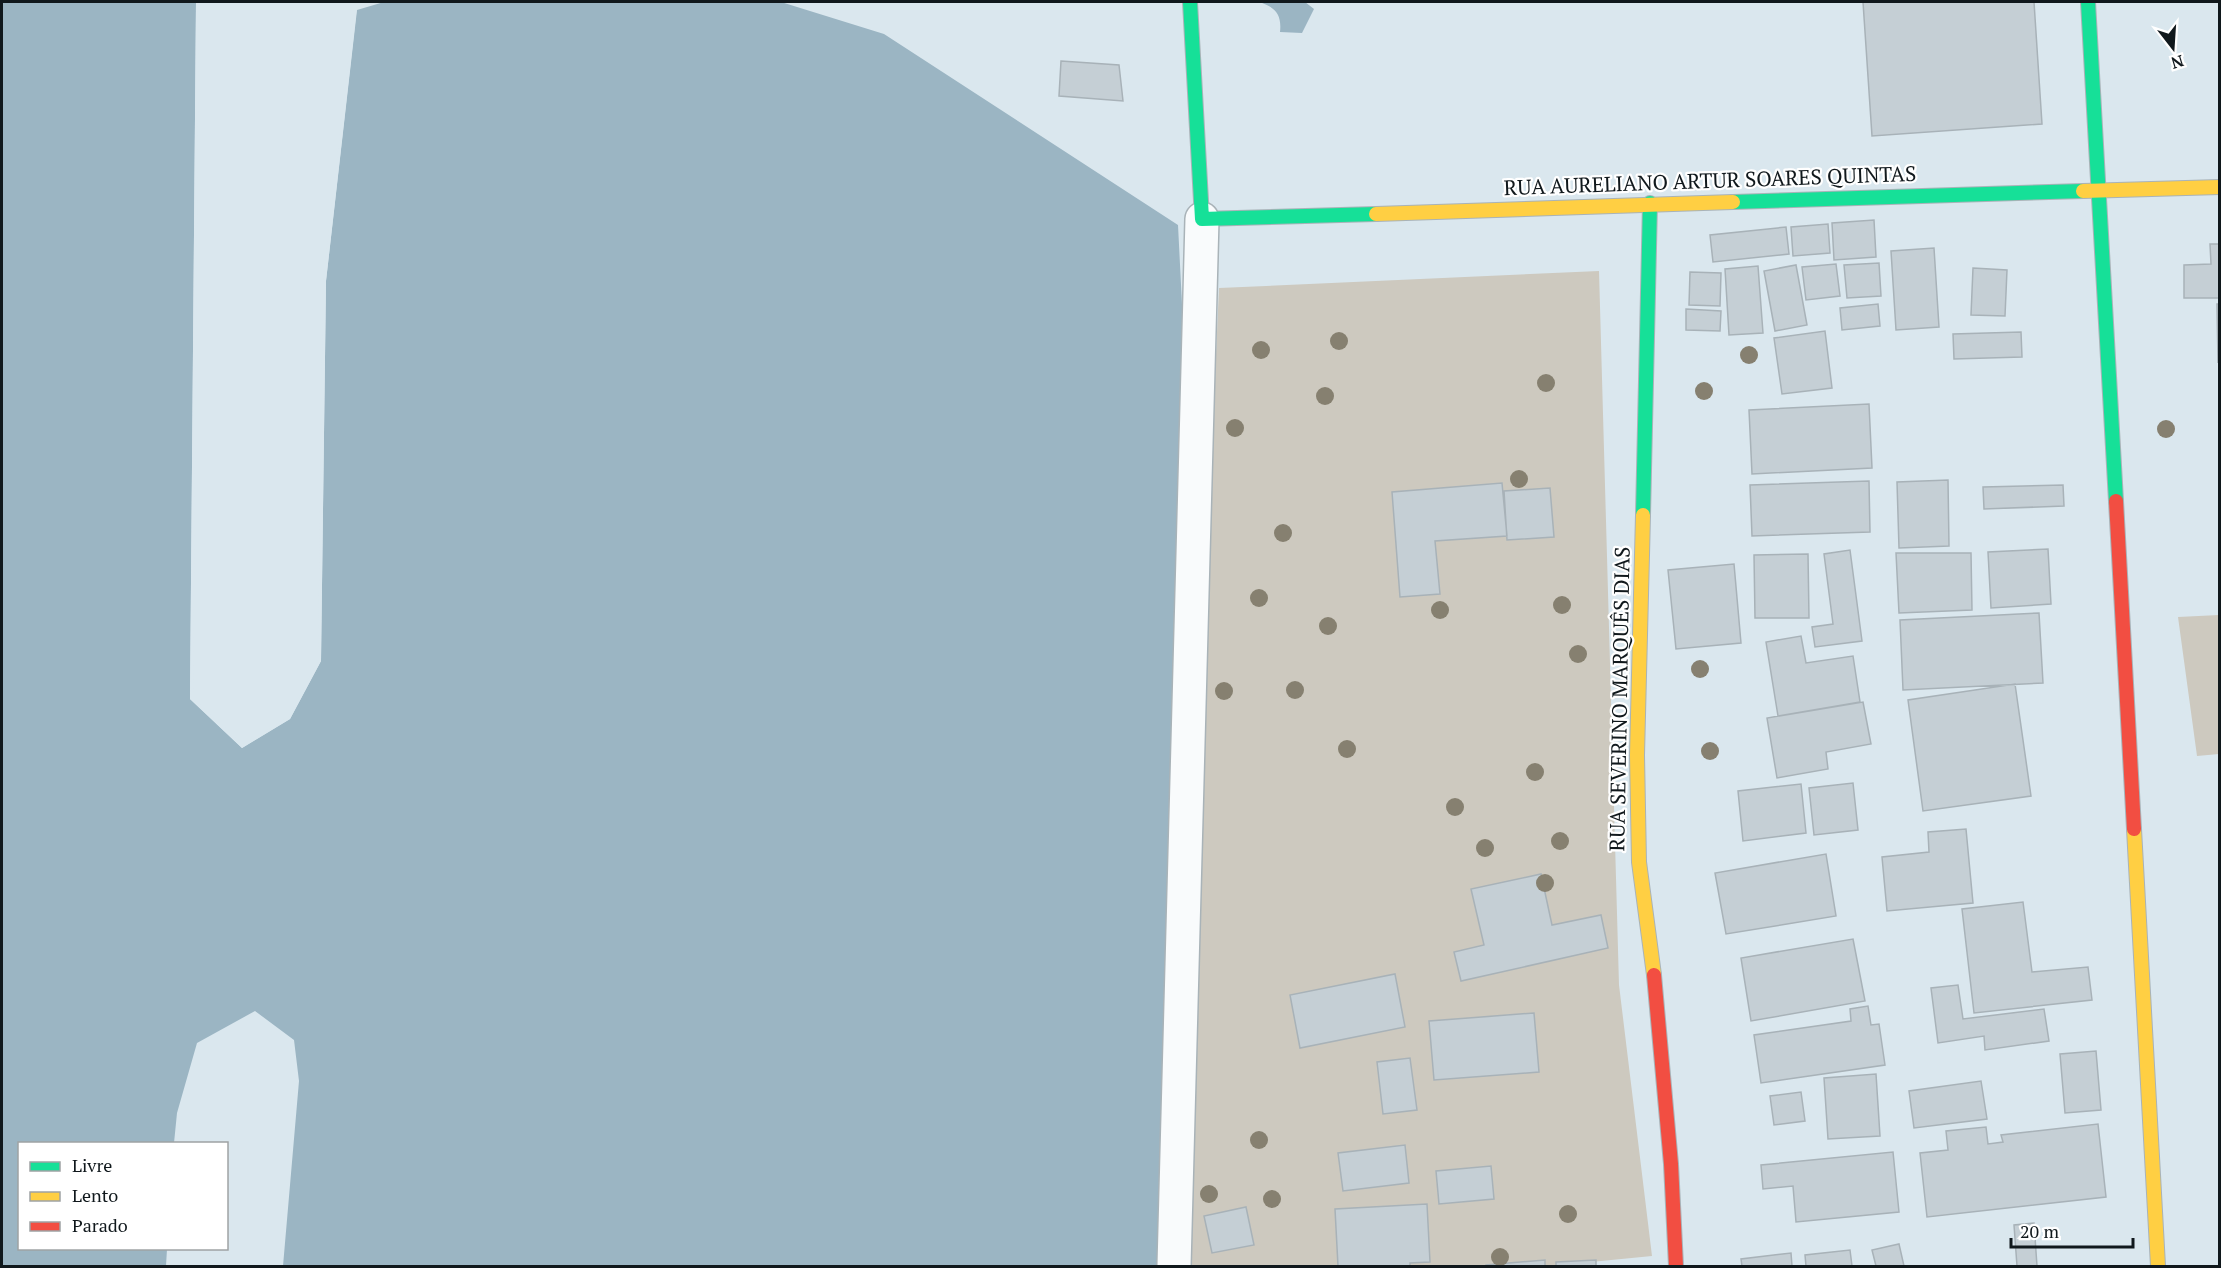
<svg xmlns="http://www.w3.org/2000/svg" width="2221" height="1268" viewBox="0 0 2221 1268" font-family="'PT Serif',serif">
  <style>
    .green { fill: #cdc9bf }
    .water { fill: #9bb5c3 }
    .pier { fill: #dae7ee }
    .building { fill: #c5cfd5; stroke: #a8b2b8; stroke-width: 1.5 }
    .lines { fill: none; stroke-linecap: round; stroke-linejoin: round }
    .street-casing { stroke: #a9b3b8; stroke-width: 36 }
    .fast-casing { stroke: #a9b3b8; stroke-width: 16 }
    .slow-casing { stroke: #a9b3b8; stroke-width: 16 }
    .jam-casing { stroke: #a9b3b8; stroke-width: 16 }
    .street { stroke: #f9fbfc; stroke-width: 33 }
    .fast { stroke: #16e098; stroke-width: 14 }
    .slow { stroke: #ffcf43; stroke-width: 14 }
    .jam { stroke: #f24e42; stroke-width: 14 }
    .tree { fill: #868070 }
    .labels { text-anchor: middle; stroke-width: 4.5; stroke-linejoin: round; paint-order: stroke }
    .street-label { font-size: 21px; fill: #10181c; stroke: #fff }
  </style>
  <rect width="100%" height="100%" fill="#dae7ee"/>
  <!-- green -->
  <path class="green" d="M1599,271L1619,985L1652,1256L1550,1266H1175L1219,288Z
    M2219,615V754L2197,756L2178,617Z"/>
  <!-- water -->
  <path class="water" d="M2,2H196L190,699L242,748L290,719L321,661L326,281L357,10L384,2H781L884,34L1178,225L1190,463L1174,1266H283L299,1081L294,1040L255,1011L197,1043L177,1113L174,1143L20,1144V1248L167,1249L166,1266H2Z
    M1259,2H1305L1314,9L1302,33L1280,32C1282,14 1275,7 1259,2Z"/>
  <!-- pier -->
  <path class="pier" d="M196,2H199L193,698L243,744L288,717L318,660L323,281L354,10L357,7L326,281L321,661L290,719L242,748L190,699Z"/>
  <!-- building -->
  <path class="building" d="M1863,2H2034L2042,124L1872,136Z
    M1061,61L1119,65L1123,101L1059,96Z
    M1874,220L1876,257L1834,260L1832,223Z
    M1828,224L1830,253L1793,256L1791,227Z
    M1786,227L1789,254L1713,262L1710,235Z
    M2210,244H2220V298H2184V265L2211,264Z
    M1934,248L1939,327L1896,330L1891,251Z
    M1879,263L1881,296L1847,298L1844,265Z
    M1836,264L1840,296L1806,300L1802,267Z
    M1796,265L1807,325L1775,331L1764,271Z
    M1758,266L1763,333L1729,335L1725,269Z
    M1973,268L2007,270L2005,316L1971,315Z
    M1690,272L1721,273L1720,306L1689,305Z
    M1878,304L1880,326L1842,330L1840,308Z
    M2217,304H2220L2218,363Z
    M1686,309L1721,311L1720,331L1686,330Z
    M1825,331L1832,388L1782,394L1774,338Z
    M2021,332L2022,357L1954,359L1953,334Z
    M1869,404L1872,468L1752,474L1749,410Z
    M1948,480L1949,546L1899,548L1897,482Z
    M1869,481L1870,532L1752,536L1750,485Z
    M1502,483L1507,536L1435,541L1440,594L1400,597L1392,492Z
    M2063,485L2064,506L1984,509L1983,487Z
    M1550,488L1554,537L1507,540L1504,491Z
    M2048,549L2051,604L1991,608L1988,552Z
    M1850,550L1862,641L1815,647L1812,627L1833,624L1824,554Z
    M1896,553H1971L1972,610L1899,613Z
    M1808,554L1809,618H1755L1754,555Z
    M1734,564L1741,643L1676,649L1668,570Z
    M2039,613L2043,683L1903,690L1900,620Z
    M1801,636L1806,663L1853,656L1860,702L1778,716L1766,642Z
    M2015,684L2031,796L1923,811L1908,700Z
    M1863,702L1871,744L1826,752L1828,769L1777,778L1767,718Z
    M1853,783L1858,830L1814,835L1809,788Z
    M1801,784L1806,833L1743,841L1738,791Z
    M1966,829L1973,903L1887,911L1882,857L1929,852L1928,832Z
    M1826,854L1836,916L1726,934L1715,873Z
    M1541,874L1552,925L1601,915L1608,948L1461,981L1454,952L1484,945L1471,889Z
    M2023,902L2032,972L2088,967L2092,1000L1974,1013L1962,909Z
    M1853,939L1865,1001L1751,1021L1741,958Z
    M1395,974L1405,1027L1300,1048L1290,995Z
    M1958,985L1963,1019L2044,1009L2049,1041L1985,1050L1984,1036L1938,1043L1931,988Z
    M1868,1006L1871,1025L1879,1024L1885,1065L1761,1083L1754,1035L1851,1021L1850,1009Z
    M1534,1013L1539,1072L1434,1080L1429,1021Z
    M2096,1051L2101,1110L2065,1113L2060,1054Z
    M1410,1058L1417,1110L1383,1114L1377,1062Z
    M1876,1074L1880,1136L1828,1139L1824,1078Z
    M1981,1081L1987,1119L1914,1128L1909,1091Z
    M1801,1092L1805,1121L1774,1125L1770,1096Z
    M2098,1124L2106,1197L1927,1217L1920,1153L1948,1150L1946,1131L1986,1127L1988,1144L2003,1142L2001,1135Z
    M1405,1145L1409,1183L1343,1191L1338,1153Z
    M1893,1152L1899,1212L1796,1222L1793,1186L1763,1189L1761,1165Z
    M1491,1166L1494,1199L1439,1204L1436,1171Z
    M1427,1204L1430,1262L1410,1263V1266H1338L1335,1209Z
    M1246,1207L1254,1245L1212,1253L1204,1216Z
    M2034,1223L2037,1266H2017L2014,1225Z
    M1899,1244L1904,1266H1876L1872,1250Z
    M1850,1250L1852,1266H1806L1805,1255Z
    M1791,1253L1792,1266H1742L1741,1259Z
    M1545,1260V1266H1486V1265Z
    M1596,1260V1266H1556V1262Z"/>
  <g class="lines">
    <!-- street casing -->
    <g class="street-casing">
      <path id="street" d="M1174,1266L1202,219"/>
    </g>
    <!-- fast casing -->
    <g class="fast-casing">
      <path id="fast" d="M1190,2L1202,219L1376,214
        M2088,2L2116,501
        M1733,202L2083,191
        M1643,515L1650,203"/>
    </g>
    <!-- slow casing -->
    <g class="slow-casing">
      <path id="slow" d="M2083,191L2220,187
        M1376,214L1733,202
        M1643,515L1637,755L1639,862L1654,975
        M2134,829L2158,1266"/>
    </g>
    <!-- jam casing -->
    <g class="jam-casing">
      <path id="jam" d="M2116,501L2134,829
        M1654,975L1671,1164L1676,1266"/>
    </g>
    <!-- street -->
    <use href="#street" class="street"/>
    <!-- fast -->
    <use href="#fast" class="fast"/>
    <!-- slow -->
    <use href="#slow" class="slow"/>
    <!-- jam -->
    <use href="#jam" class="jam"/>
  </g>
  <!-- trees -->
  <g class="tree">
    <circle cx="1339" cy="341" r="9"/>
    <circle cx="1261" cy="350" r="9"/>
    <circle cx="1749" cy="355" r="9"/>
    <circle cx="1546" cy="383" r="9"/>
    <circle cx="1704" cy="391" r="9"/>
    <circle cx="1325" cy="396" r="9"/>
    <circle cx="1235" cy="428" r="9"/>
    <circle cx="2166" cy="429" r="9"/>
    <circle cx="1519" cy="479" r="9"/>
    <circle cx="1283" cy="533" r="9"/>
    <circle cx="1259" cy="598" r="9"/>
    <circle cx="1562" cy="605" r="9"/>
    <circle cx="1440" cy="610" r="9"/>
    <circle cx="1328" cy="626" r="9"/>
    <circle cx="1578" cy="654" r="9"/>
    <circle cx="1700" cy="669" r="9"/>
    <circle cx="1295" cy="690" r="9"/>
    <circle cx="1224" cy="691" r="9"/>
    <circle cx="1347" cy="749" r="9"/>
    <circle cx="1710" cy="751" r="9"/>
    <circle cx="1535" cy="772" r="9"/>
    <circle cx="1455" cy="807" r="9"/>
    <circle cx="1560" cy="841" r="9"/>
    <circle cx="1485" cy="848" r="9"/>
    <circle cx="1545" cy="883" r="9"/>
    <circle cx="1259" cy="1140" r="9"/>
    <circle cx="1209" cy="1194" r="9"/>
    <circle cx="1272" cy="1199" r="9"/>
    <circle cx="1568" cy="1214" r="9"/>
    <circle cx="1500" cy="1257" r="9"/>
  </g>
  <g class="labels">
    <!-- street labels -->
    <g class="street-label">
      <text transform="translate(1710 181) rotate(-2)" y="7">RUA AURELIANO ARTUR SOARES QUINTAS</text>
      <text transform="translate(1620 699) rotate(-89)" y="7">RUA SEVERINO MARQUÊS DIAS</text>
    </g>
  </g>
  <!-- border -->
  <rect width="2221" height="1268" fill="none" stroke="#10181c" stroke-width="6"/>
  <!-- legend -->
  <rect x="18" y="1142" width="210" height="108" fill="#ffffff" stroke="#9fa3a4" stroke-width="1.5"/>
  <rect x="30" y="1162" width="30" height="9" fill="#16e098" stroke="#9fa3a4" stroke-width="1.5"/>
  <text x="72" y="1172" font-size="18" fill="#10181c">Livre</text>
  <rect x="30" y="1192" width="30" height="9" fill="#ffcf43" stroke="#9fa3a4" stroke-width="1.5"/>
  <text x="72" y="1202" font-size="18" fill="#10181c">Lento</text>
  <rect x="30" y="1222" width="30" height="9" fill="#f24e42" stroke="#9fa3a4" stroke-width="1.5"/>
  <text x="72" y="1232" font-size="18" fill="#10181c">Parado</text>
  <!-- north arrow -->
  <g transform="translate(2173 48) rotate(163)" stroke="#ffffff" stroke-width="4.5" paint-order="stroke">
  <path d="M0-4.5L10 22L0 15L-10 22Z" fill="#10181c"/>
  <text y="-9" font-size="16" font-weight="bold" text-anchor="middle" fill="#10181c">N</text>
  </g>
  <!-- scale -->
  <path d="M2011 1238v9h122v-9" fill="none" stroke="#10181c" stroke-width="3"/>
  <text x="2020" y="1238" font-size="18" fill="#10181c" stroke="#ffffff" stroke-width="4.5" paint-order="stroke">20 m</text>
</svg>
